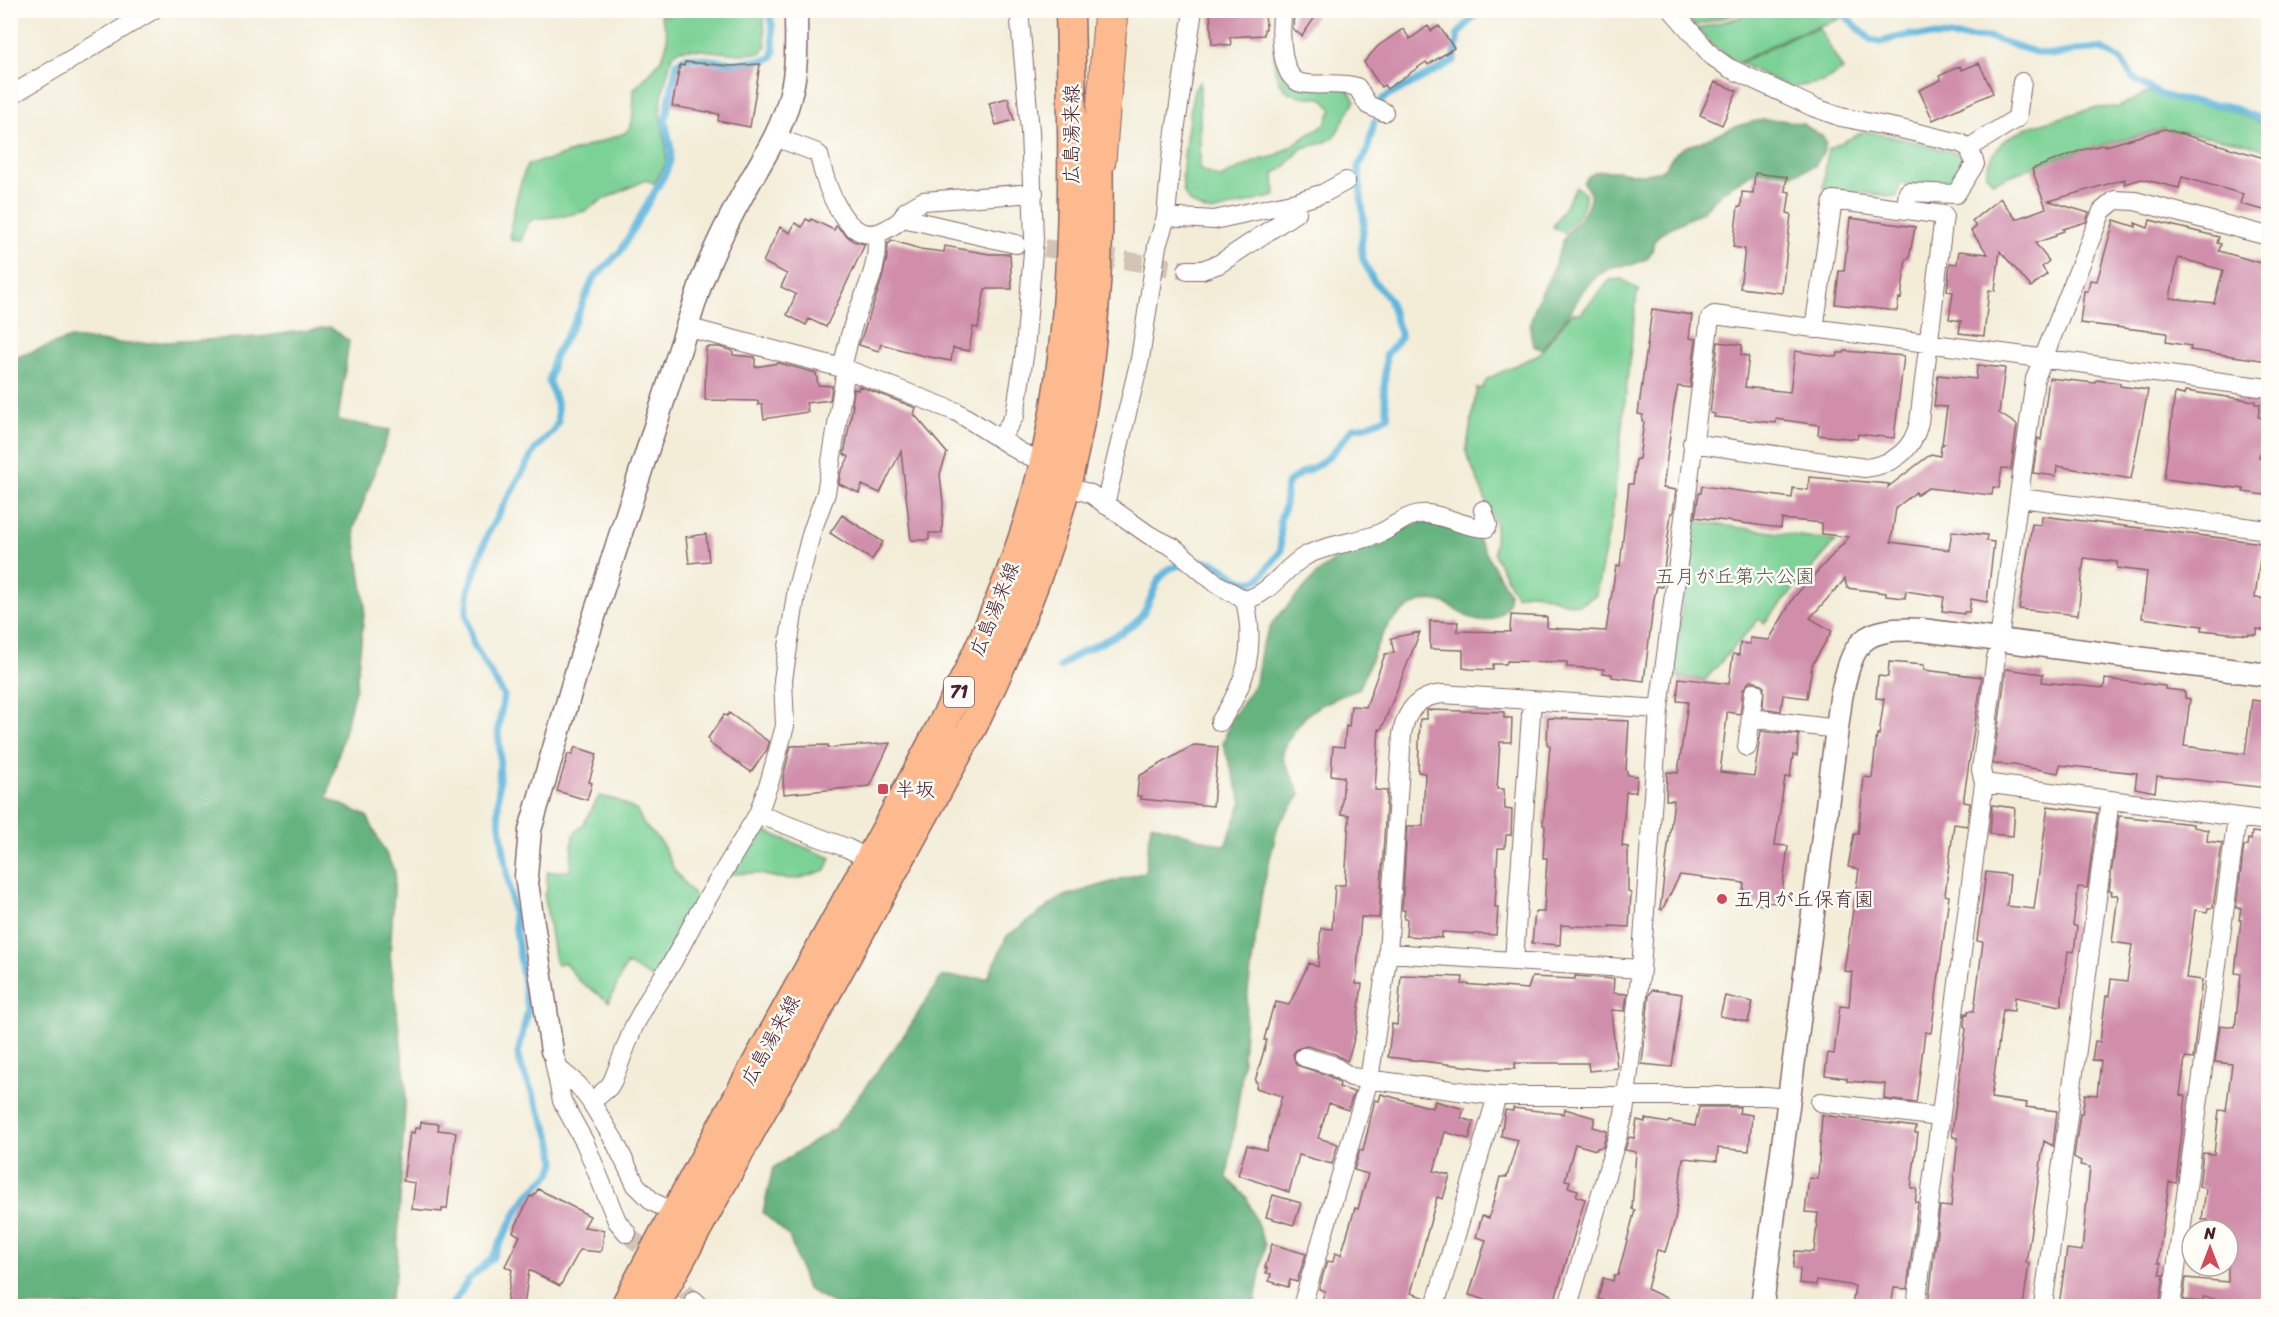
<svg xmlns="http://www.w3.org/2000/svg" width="2279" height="1317" viewBox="0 0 2279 1317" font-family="Sriracha,'Klee One',sans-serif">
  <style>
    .green { fill: #7cd296; stroke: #637860; stroke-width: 1.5 }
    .forest { fill: #65b47f; stroke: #586a55; stroke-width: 1.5 }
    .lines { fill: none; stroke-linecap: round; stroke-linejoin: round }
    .stream { stroke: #60b7dd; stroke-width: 7 }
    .building { fill: #d08eaa; fill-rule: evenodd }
    .minor-tunnel { stroke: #d1c4b5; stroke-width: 18; stroke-dasharray: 18 9; stroke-linecap: butt }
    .minor-casing { stroke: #856768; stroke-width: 20 }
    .tertiary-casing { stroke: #856768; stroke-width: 25 }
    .primary-casing { stroke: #856768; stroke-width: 31 }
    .motorway-casing { stroke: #856768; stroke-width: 35 }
    .minor { stroke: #fff; stroke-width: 18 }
    .tertiary { stroke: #fff; stroke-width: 22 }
    .primary { stroke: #fcba8e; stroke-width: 28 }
    .motorway { stroke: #fcba8e; stroke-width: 33 }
    .poi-dot { fill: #d1495b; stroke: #fdfcf7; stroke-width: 2 }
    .labels { text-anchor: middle; stroke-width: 5; stroke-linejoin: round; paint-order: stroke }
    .shield { fill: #fdfcf7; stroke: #806168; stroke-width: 1.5 }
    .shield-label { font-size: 18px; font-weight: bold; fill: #4a1f2b }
    .street-label { font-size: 20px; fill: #4a1f2b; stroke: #fdfcf7 }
    .park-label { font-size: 20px; fill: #59554b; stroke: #fdfcf7 }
    .poi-label { font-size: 20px; fill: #4a1f2b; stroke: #fdfcf7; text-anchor: start }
  </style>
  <rect width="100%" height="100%" fill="#fdfcf7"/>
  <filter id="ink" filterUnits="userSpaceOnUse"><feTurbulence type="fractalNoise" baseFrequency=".0167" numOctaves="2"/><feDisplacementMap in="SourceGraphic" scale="12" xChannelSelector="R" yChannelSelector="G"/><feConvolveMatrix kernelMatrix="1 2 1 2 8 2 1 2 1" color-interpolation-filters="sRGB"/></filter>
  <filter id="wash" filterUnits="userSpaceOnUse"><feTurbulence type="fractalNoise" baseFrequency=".008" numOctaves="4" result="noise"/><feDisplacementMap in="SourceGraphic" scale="24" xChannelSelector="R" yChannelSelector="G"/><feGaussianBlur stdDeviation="1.35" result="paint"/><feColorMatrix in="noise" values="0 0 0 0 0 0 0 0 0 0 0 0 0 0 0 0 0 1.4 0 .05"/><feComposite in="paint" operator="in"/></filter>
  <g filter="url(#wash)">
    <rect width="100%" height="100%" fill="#f3edd8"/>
    <!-- green -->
    <path class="green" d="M672,10L763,11L766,47L761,53L741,54L690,49L679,50L672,56L663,90L660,113L666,145V163L654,184L646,180L602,200L585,211L564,216L534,219L528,223L521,241L511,240C508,226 521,177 528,164L552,159L625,133L631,126L633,117L634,89C647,75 668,60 667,37C667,30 662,21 660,14L670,17Z
      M1704,10L1740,11L1739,13L1694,26L1686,14L1688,11Z
      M1744,11H1830L1840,19L1790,36L1738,63L1714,47L1697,29L1741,17Z
      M1819,28L1843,70L1823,82L1790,88L1740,63L1791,37Z
      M1276,43L1285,80L1347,88L1355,101L1334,137L1324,143L1302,148L1283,169L1274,173L1275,196L1212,212C1202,209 1190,205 1185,195C1177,181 1191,109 1194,89L1200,82V170L1220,178L1256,161L1276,156L1325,124L1332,109L1322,98C1312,97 1298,98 1289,92C1274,84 1271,57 1276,43Z
      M2149,92L2178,102L2228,109L2268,126V151L2246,143L2163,129L2065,155L1993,182L1986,174L1989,161L2002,142L2025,128L2094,108L2118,107Z
      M1865,131L1907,140L1960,154L1965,164L1953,185L1900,184L1897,197L1823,188L1828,149Z
      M1576,187L1585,193C1587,213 1572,218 1564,233L1553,227Z
      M1622,279L1640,291L1637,293L1612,516L1596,595L1580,605C1558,604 1538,586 1516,596L1494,554L1496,525L1466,452L1477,388L1482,389L1487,379L1539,354L1572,313H1581L1610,280Z
      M1693,521L1836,541L1764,623L1759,619L1705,680L1673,676Z
      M599,796L617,800L637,811L644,825L661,842L675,871L698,900L656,980L627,964C619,977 616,989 609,1002L578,980L564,962L557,965L555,961L544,893L547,891V872L570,871L573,835L583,825Z
      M762,830L831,858L826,870L797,879L778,878L755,873L730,874L756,831Z"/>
    <!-- forest -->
    <path class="forest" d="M1763,120H1781L1803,124L1822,136L1826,142L1824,151L1815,166L1793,174L1756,171L1722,192L1702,212L1662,232L1654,241L1652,251L1647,259L1631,265L1615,266L1598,275L1584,289L1570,312L1542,349L1535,347C1520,322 1545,290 1554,267C1559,256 1561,241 1568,232C1578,218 1591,212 1590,192L1583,183C1598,158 1632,180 1657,172C1669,168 1670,156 1680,150C1684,146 1692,145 1697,143C1721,134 1737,123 1763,120Z
      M330,327L349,341L338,420L390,430L354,528L365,606L356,686L327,798L367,816L395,872L390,955L406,1087L396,1275L388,1306H11V359L71,338L127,344L259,337Z
      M1420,522L1475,534L1509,593C1510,602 1508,607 1501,613C1470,640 1454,590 1421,602C1379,617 1376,653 1359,689C1345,695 1330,700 1316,708C1305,714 1282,744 1283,757C1286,771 1297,781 1300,795L1278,825L1262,892L1248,991L1241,1083L1227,1178L1247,1198L1265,1245L1254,1306H838L807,1289L789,1236L763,1213L773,1168L835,1128L907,1031L941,977L988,978L1007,936L1062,897L1145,872L1151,824L1225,846L1242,802L1223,744L1231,720L1256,682L1262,645L1273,622L1317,574L1341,554L1381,545L1401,530Z"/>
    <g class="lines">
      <!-- stream -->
      <path class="stream" d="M1839,10L1871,40L1880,42L1909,35L1991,38L2035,52L2052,55L2086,49H2101L2120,59L2134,79L2159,94L2179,100L2228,106L2268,122
        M1379,104L1384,98L1454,61L1458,34L1480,10
        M1060,667C1082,646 1121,639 1139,619C1154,603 1153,571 1177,566C1187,563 1204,560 1214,563C1229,569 1242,588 1259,579L1281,551L1280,521L1285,505L1287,484C1296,474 1305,472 1316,466C1331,458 1342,441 1353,428L1366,426L1388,417L1384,393L1386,355L1401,337L1389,299L1373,280L1363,259L1361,247L1364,224L1358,166L1367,153L1374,122
        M451,1306L469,1279L492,1258L519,1208L528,1195L551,1173L555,1163L554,1150L550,1136L519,1061L518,1054L528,1010L498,812L500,754L498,729L504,696L474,645L466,614L469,588L488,533L535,450L553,431L558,422L557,404L549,382L554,357L574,323L593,279L620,252L666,172L670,161L671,150L665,121L677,63L686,57L736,63L766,60L772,57L774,52L772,24L768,10"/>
    </g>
    <g id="blocks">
      <!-- building -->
      <path class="building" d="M1210,10H1265L1266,29H1264V35L1230,37L1231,45L1212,44Z
        M1294,10H1320L1302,36L1293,29Z
        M1428,26L1431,31L1439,26L1454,48L1428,65L1426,62L1387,89L1384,85L1381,87L1364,62L1378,46L1403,29L1410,39Z
        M685,62L731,66L760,64L750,127L718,121L719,114L672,106L680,65L684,66Z
        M1979,63L1993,93L1933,120L1919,90L1941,80L1939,76L1960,66L1962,70Z
        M1715,82L1737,91L1722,125L1700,115Z
        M1008,98L1014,120L996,125L989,103Z
        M2165,129L2268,159V211L2240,204L2243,194L2182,177L2179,188L2142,179L2124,184L2125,179L2049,201L2089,213L2086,222L2063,229L2064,231L2055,234L2056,236L2035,243L2049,261L2042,267L2047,274L2031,287L2000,251L1995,291L1989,290L1984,336L1959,333L1961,321L1949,319L1953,292L1947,291L1950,263L1957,264L1959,251L1988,254L1971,231L1976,227L1972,221L2000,198L2016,219L2046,208L2032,169L2082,150L2106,144V146Z
        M1755,173L1787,177L1785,191L1790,192L1787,213L1791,214L1782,293L1740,288L1745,249L1733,247L1738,207H1741L1742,192L1753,193Z
        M1850,218L1915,227L1909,259H1906L1901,299L1899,298L1897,311L1835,304L1839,271H1844Z
        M806,219L810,221L811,219L834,230L836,226L853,241L865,244L826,327L809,319L806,325L787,315L796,294L781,287L787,274L763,262L780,227L790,233L795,223L802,227Z
        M2114,220L2136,227L2135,223L2148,228L2150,220L2219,237L2217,243L2221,244L2219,251L2268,265V361L2190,350L2191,346L2166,342L2167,333L2080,323L2084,291H2088L2090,280L2097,281ZM2178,258L2223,270L2214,303L2170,298Z
        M891,240L920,249L944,252L945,246L989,254H1010L1012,289H985L978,328L973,327L969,351L953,348L951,361L920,355L881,344L879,351L859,345L881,282L887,259L888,243H890Z
        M1652,309L1692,315L1689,338L1696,339L1690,388L1678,386L1674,405L1663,488L1676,490L1673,513H1671L1662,587L1657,586L1654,599L1644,681L1612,677V674L1603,673L1604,669L1567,667V662L1507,661L1506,664H1493V670L1470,669L1463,668V650L1430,649V621L1458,622L1457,631L1510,632L1511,615L1547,617V628L1606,631L1616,566H1620L1629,484H1633L1636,459H1639L1644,422L1642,421L1643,415L1638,414Z
        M1718,342L1742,345L1741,355L1749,356L1745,387L1790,392L1795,351L1837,357L1838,353H1844L1845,351L1904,356L1894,438L1858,434L1857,439L1837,437L1818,435L1819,425L1776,419V423L1714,417L1715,414L1710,413Z
        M706,347H719L733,351V355L755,357V367L779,363L816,373L818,385L832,386L830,400L806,403L808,412L764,419L762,404L758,405V401L705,400Z
        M1977,365L2005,368L1999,413L2017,425L2011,469L2002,468L1999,488L1993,487L1992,495L1928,488L1917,495L1916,492L1896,508L1891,542L1949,550L1952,531L1987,535L1986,541L1994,542L1987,602L1971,599L1969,612H1964V614L1942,611L1944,597L1906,591L1905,598L1886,596V593L1847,588L1845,579L1810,618L1832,631L1812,665L1807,698L1783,695L1781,711L1763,708L1764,687L1756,681H1750L1743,690L1740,714L1727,712V716L1720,772L1754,776L1761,731L1799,735L1797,756L1793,755L1790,777H1785L1775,845L1788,846L1782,893H1780L1779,903L1764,902L1763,905L1742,902L1744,883L1680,875L1662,910L1660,909L1674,800H1666L1667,772L1678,773L1688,702L1677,701L1679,678L1729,684L1733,654L1739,655L1740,643L1750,644V638L1769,640L1794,597L1849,537L1822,534V523L1782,519L1781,528L1695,517L1699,493H1701L1702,486L1792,498L1793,488L1808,490L1809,477L1889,484L1888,487L1931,454L1940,456L1941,446L1944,444H1942L1947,407L1934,406L1938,375L1976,379Z
        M2049,378L2095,383L2096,380L2120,383V386L2148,390L2131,479L2057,466L2056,476L2033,473L2038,438L2041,440Z
        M859,386L916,408L914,414L947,453L940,474L943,503L942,533H929V540H911L901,451L880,493L862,485L859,493L839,484L840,474L849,457L844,454L853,405H852L854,389L858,390Z
        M2185,391L2255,401V404H2260L2258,417L2264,418L2259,458L2268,459V492H2265L2264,495L2243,492L2244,489L2164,479L2175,393L2184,395Z
        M842,515L883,542L872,560L830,533Z
        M2042,516L2262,543L2255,598L2268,599V631L2257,629V635L2248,634V635L2201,630L2202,626L2142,618L2147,572L2117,568V562L2084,558L2078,615L2019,609L2032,524L2041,525Z
        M706,534L709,561L689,563L686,537Z
        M1420,632L1381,730L1379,729L1375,790L1387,791L1379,918L1361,917L1356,984H1362L1356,1031L1351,1050L1347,1061L1335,1054L1307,1046L1297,1049L1293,1054L1296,1065L1327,1075L1340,1083L1339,1087L1354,1092L1348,1110L1329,1103L1318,1138L1338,1144L1332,1164L1299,1155L1289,1192L1238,1175L1247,1145L1266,1150L1282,1096L1256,1088L1257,1082L1255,1081L1267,1040H1264L1273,1007L1274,1008L1276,1002L1289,1005L1309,963L1318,967L1321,928L1332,929L1335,885H1345L1349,819V815L1341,814L1344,777L1331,775L1333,746L1344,747L1346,726L1349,727L1351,706L1366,707L1385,654L1394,653L1391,638Z
        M1889,662L1924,665V670L1982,677L1964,796V802L1970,803L1967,826L1954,824L1945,895L1949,896L1936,997L1931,1033L1925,1032L1916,1103L1884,1099L1885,1084L1847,1081V1078L1825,1075L1828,1053L1834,1054L1840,1006L1849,1007L1852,972L1844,971L1859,869L1848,867L1854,834H1858L1864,777L1872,778L1877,734L1879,735L1884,699L1876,698L1878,676L1888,677Z
        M2006,669L2043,674L2042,682L2104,688L2105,679L2165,686V689L2183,691L2185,693V698L2190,699L2184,746L2245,754L2252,700L2268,702V788L2157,776L2155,792L2135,788L2137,773L2060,765L2058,773L2014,765L1993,764Z
        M1427,710L1504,712V718H1512L1511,742H1500L1497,789H1504L1505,809L1512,810L1511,835H1506L1505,848H1498L1495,907H1498L1496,935L1442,932V938L1406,936L1407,919H1404L1405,910H1402L1407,826H1423L1425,773L1418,772L1420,719H1427Z
        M729,713L769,742L767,750L751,772L709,743L710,740L708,738L724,715L727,716Z
        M1548,718L1629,721L1626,769L1628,775L1637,776L1636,792H1626L1622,846L1628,847V892L1631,893L1629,927L1610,926V928L1561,925L1560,945L1532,943L1535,912H1544L1547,858H1543L1545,826L1543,825L1550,746L1547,744Z
        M890,743L870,786L784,794L783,777L791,746L828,745V748Z
        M1194,745L1218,747L1213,806L1141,799V796H1137L1139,776Z
        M575,747L597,754L589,782L592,783L587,800L557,791L568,754L572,755Z
        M1992,805L2015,808L2013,836L1990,834Z
        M2048,806L2097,813L2087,888L2078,887L2073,925L2077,927L2074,952L2068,951L2061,1006L2015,997L2014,1011L2003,1010L1991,1098L2027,1103L2026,1107L2057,1111L2053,1146L2044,1141L2026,1263H2029L2023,1306H1928L1940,1206L1951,1207L1958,1138L1953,1137L1952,1133L1966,1029L1964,1027L1965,1013L1968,1014V1011H1974L1983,942L1977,941L1986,872L2010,875L2007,906L2034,909Z
        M2119,816L2193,824V827L2208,830L2207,841L2222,843L2213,908H2208L2207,912L2195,910L2186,978L2202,980L2193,1059L2185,1058L2180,1095L2186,1096L2176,1183L2169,1182L2158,1263H2161L2160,1274L2164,1275L2159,1306H2059L2067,1249L2082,1251L2090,1167L2080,1165L2081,1161L2074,1157L2080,1114H2082L2085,1094L2097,1095L2101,1061L2092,1060L2095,1041L2100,1042L2106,996H2109L2111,979L2127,981L2132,945L2112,942L2118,895H2111L2112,891H2109Z
        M2252,832L2268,834V1306H2239L2240,1302L2203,1297V1302L2183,1300L2186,1278L2228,1282V1230H2207L2208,1220H2202L2206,1189L2199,1186L2203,1153L2214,1154L2219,1110L2226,1111L2232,1064L2215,1062L2220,1025L2235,1027L2241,974L2235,973L2241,920H2239L2241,908H2236L2244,846H2247L2248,839L2251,840Z
        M1401,975L1463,977L1462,984L1528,989L1532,977L1575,979V976L1614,979L1613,993L1627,994L1625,1011L1611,1010L1617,1068L1589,1071L1588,1063H1515V1069H1489L1388,1057L1392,1024L1397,1025Z
        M1652,990L1682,994L1672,1067L1642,1064L1649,995Z
        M1725,996L1753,1002L1748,1022L1720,1016Z
        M1381,1094L1433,1108L1435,1101L1464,1109L1461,1118L1474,1122L1469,1139L1445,1132L1434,1171L1450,1175L1443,1199L1437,1197L1411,1293L1426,1298L1424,1306H1320L1325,1291L1319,1289L1327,1261L1333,1262L1335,1253L1341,1255L1355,1208L1358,1209L1368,1174L1354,1170L1360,1150L1363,1151L1375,1100L1379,1101Z
        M1699,1107H1740L1739,1113L1752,1115L1749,1151L1718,1148L1717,1161L1683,1158L1675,1220L1665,1252L1657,1250L1647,1289L1683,1306H1625L1598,1299L1603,1278L1613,1281L1614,1275H1618L1635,1210L1632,1209L1636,1152L1625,1150L1629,1137L1634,1138L1637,1120L1645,1122V1119L1668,1123L1669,1121L1695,1126Z
        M1513,1108L1564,1114L1565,1109L1595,1118L1593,1127L1607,1131L1603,1147L1597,1148L1596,1150L1575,1144L1565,1180L1570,1181L1568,1187L1578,1190L1576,1196L1585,1199L1553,1306H1519L1501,1301L1500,1304L1469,1295L1486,1240L1476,1237L1482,1216L1489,1218L1500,1177H1507L1518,1140L1501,1136L1505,1110L1513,1111Z
        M1822,1115L1916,1127L1915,1133H1918L1911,1188L1917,1189L1915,1202H1918L1907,1289L1894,1288L1891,1306H1852L1855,1286L1817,1280L1816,1285L1799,1283L1800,1269L1793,1268L1795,1251L1814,1252L1818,1213L1805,1212L1809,1178L1818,1179Z
        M421,1122L439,1124L438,1130L456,1132L447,1209H442V1212L412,1209L415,1183L403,1181L410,1132L414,1133L415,1128H420Z
        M538,1189L590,1216L584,1227L604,1230L602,1250L600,1252L580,1250L560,1286L529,1270L524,1306H506L512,1270L505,1266L520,1236L513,1232L530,1196L533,1197Z
        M1273,1195L1301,1203L1294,1225L1266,1217Z
        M1272,1244L1306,1254L1297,1282L1290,1280L1288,1287L1269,1281L1271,1274L1266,1273L1267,1268H1265Z"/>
    </g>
  </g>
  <g filter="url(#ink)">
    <use href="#blocks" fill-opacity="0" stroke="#856768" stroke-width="1.5"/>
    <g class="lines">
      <!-- minor-tunnel -->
      <path class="minor-tunnel" d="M1018,244L1187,270
        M627,1233L694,1300"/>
      <!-- minor casing -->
      <g class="minor-casing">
        <path id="minor" d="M1283,10C1280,28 1279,77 1301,83C1320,87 1337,81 1357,87L1368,105L1384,112
          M1672,10L1712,56L1729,68L1813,107L1841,117L1901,129L1960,143L1969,148L1975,164L1956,194L1908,192L1906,209
          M10,96L153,10
          M775,137L815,152L819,155C825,183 846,253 887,229C896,224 902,221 906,211L923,201L1034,193
          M1969,148L2017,118L2022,82
          M1166,217L1214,220L1296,202L1324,193L1346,181
          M903,218L1016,244
          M1187,270H1202L1219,264L1297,212L1296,202
          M686,327L846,369L957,412L1022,453L1044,462
          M842,368C846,352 849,337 854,322C864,293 881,265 876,235
          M1001,438L1015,415L1025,350L1034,239L1030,131L1019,10
          M1692,443L1865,468C1892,465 1913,451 1919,422L1944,215L1833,200L1814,329
          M1066,486L1091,494L1149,535L1173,547L1217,584L1245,600C1272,593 1283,568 1307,555C1329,544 1355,543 1378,534C1394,528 1409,511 1428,514C1447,516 1466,528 1486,528L1488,525L1483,510
          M2020,498L2268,530
          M1105,505L1140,359L1157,246L1166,217L1171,159L1193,10
          M1999,640L2035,379L2102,211L2115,200L2135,201L2268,236
          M1751,718L1837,729
          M1220,722C1247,681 1256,649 1245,600
          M1747,747L1754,692
          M1984,783L2268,821
          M758,814L847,848L869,859
          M1388,953L1641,969
          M1514,961L1532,700
          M552,1051L560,1070L578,1085L591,1102L614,1140L636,1185L653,1202L675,1213
          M1304,1057L1332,1065L1351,1077L1497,1096H1766L1790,1098
          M554,1061L562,1101L585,1143L617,1221L627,1233
          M591,1102L609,1087L613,1080L634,1026L652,993L673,961L698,914L758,814L770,780L785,726L783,680L797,588L812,531L826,493L846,369
          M1820,1102L1940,1117
          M694,1300L700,1306
          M1302,1306L1369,1080L1388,953L1402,734C1406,710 1418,696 1443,694L1659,709
          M1435,1306L1497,1096
          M1568,1306L1624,1114L1641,969L1659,709L1710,318L1714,315L2268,388
          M1916,1306L1984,783L1981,770L1996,657
          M2043,1306L2110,800
          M2171,1306L2237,817"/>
      </g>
      <!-- tertiary casing -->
      <g class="tertiary-casing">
        <path id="tertiary" d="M552,1051L526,876L530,830L576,673L701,283C713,251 728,221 744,192C762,160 783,129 791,93C798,66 796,38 796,10
          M1762,1306L1841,698C1853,640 1861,627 1922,630L2268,675"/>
      </g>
      <!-- primary casing -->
      <g class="primary-casing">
        <path id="primary" d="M625,1306C702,1159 784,1014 864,869C936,737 1012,606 1045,458C1078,311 1073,161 1070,10
          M655,1306L974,724C1011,647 1044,569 1066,486C1095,373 1101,255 1098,139"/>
      </g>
      <!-- motorway casing -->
      <g class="motorway-casing">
        <path id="motorway" d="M1099,161L1111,10"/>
      </g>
      <!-- minor -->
      <use href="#minor" class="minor"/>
      <!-- tertiary -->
      <use href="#tertiary" class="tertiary"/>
      <!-- primary -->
      <use href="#primary" class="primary"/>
      <!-- motorway -->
      <use href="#motorway" class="motorway"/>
    </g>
  </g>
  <!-- markers -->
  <g class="poi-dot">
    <rect x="877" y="783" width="12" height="12" rx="3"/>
    <circle cx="1722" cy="899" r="6"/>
  </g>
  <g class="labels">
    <!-- shield labels -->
    <rect class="shield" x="944" y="677" width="30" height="30" rx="4.5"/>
    <g class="shield-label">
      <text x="959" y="698">71</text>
    </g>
    <!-- street labels -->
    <g class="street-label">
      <text transform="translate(1071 134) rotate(-90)" y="7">広島湯来線</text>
      <text transform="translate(994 609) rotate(-68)" y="7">広島湯来線</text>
      <text transform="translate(770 1040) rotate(-61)" y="7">広島湯来線</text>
    </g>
    <!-- park labels -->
    <g class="park-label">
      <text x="1735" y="583">五月が丘第六公園</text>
    </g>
    <!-- poi labels -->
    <g class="poi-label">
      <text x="895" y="796">半坂</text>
      <text x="1734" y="906">五月が丘保育園</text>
    </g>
  </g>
  <!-- margin -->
  <rect width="2279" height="1317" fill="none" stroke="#fdfcf7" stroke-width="36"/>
  <!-- north arrow -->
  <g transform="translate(2210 1248)"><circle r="28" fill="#fdfcf7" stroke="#b5a4a5" stroke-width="1.5"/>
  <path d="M0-4.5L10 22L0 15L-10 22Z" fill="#d1495b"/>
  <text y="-9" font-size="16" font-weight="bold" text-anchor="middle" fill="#4a1f2b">N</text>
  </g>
</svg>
